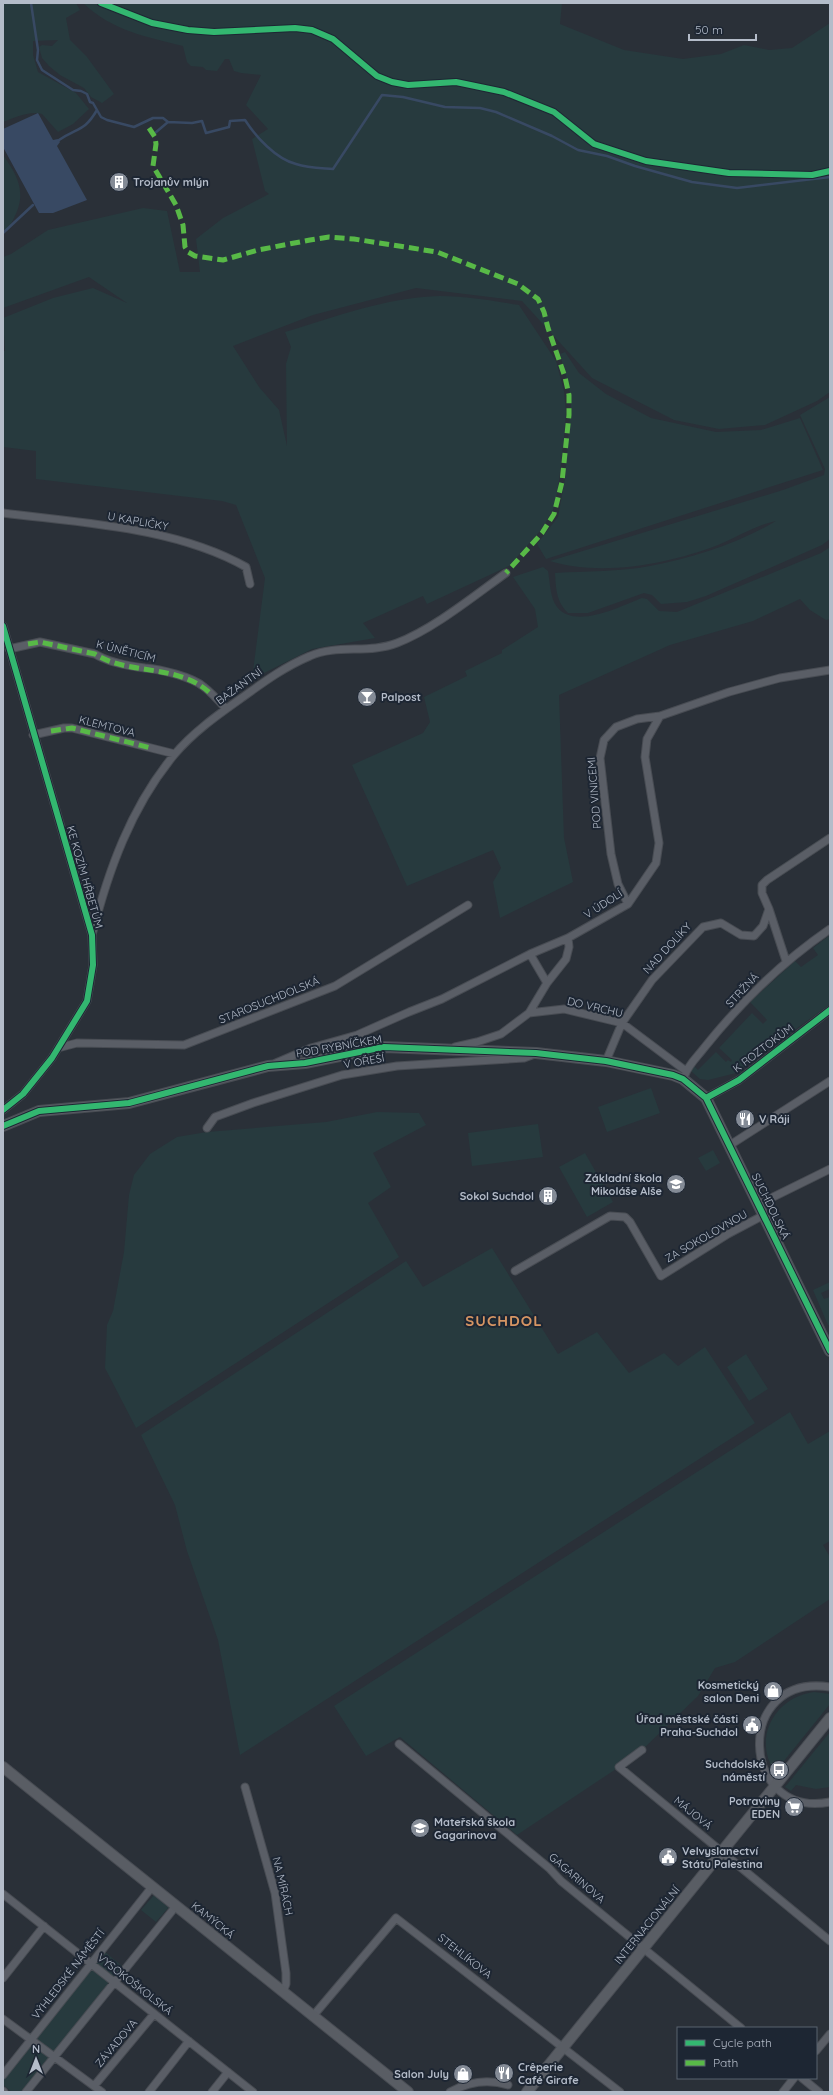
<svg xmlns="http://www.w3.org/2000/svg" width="833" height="2095" viewBox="0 0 833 2095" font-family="Quicksand,sans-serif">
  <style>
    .green { fill: #273a3e }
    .water { fill: #384963 }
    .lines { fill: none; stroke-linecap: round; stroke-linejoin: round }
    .stream { stroke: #384963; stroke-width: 2.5 }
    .street-casing { stroke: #484c53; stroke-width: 9 }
    .secondary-casing { stroke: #484c53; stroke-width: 12 }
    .street { stroke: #5a5e66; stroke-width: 7 }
    .secondary { stroke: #595d64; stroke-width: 10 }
    .quiet { stroke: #58b947; stroke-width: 5; stroke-dasharray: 10 5; stroke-linecap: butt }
    .cycleway-casing { stroke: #1d2633; stroke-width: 8 }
    .cycleway { stroke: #33b770; stroke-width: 6 }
    .labels { text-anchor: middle; stroke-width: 4; stroke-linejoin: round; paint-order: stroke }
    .poi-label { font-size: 11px; font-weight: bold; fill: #b4bcc9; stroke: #1d2633; text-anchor: end }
    .street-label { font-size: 11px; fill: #b4bcc9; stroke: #1d2633 }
    .district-label { font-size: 15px; font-weight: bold; letter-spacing: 1px; fill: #d59563; stroke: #1d2633 }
  </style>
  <rect width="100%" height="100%" fill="#2a3038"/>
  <!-- green -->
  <path class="green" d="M3,3H76L80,10L66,18L70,40L87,57L114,94L102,103L91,97L84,88L60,75L49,66L42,58L39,47L42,45L52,46L58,40L33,41V55L38,72L76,93L89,109L73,124L58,132L42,114C30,110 14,118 3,122Z
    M83,3H562L560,24L624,50L683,59L721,54L744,45L769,50L792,48L830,23V392L817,401L765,425L719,429L674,420L592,378L522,301L416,288L313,315L233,346L259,387L279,410L287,446L286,364L291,347L285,332C335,317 387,297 440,296C467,296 493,301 519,305L556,361L564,391L566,412L564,438L558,489L553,510L541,530L509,566L427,604L423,596L363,623L375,638L312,649L252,679L265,578L236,505L222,501L36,479V451L3,447V351H5L3,318L53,298L93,288L127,303L89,277L3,308V257L11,254L48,230L143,208L167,211L180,272H200L196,239L223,218L269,194L265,191L252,139L268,129L246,105L261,75L241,73L234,71L229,59H225L217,71L206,70L203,67L191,66L187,62L183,46C144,36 113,31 83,3Z
    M3,155C18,176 27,193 14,218C11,224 9,229 3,233Z
    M565,352L579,373L606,394L651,418L716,432L761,430L800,418L823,470L546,559L537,544L558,517L565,479L571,403L569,387L560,354Z
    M830,397V539L822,545L706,596L687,602L661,604L652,595L644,593L588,613H568C556,601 556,589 555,573C586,571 620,572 650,566C693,558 739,543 776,521C759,524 735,538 718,545C669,564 601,577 550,561L783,490L824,475L825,469L800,415Z
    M830,547V619L826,620L810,610L800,599L753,621L670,645L559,695L564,838L573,882L500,918L493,882L501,868L493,850L407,886L352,765L423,733L430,722L424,697L467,676L465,671L502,653V650L538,627L535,609L513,577L543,567L548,571C550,582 550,598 557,607C575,630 621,606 642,598L647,599L659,611L677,612L821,553Z
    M830,935V1004L736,1073L708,1080L700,1079L692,1072L691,1068L693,1065L698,1070L716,1052L726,1062L728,1060L731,1062L732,1060L719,1048L752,1013L763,1024L767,1020L750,1002L795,961L801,967L818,955L813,948Z
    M651,1088L660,1113L607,1132L598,1107Z
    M377,1112L419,1113L426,1125L373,1153L391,1187L368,1203L399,1257L136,1428L105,1368L107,1325L113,1311L124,1252L129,1195L134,1175L150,1154L177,1137L207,1132L326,1122Z
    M538,1124L543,1157L472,1166L468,1133Z
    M713,1150L720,1163L706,1171L698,1158Z
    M585,1153L613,1202L587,1217L559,1167Z
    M492,1248L558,1354L597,1332L629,1373L664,1353L678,1366L705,1347L755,1423L240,1755L218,1640L187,1551L175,1505L141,1435L406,1261L423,1287Z
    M830,1282V1289L821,1293L824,1299L830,1297V1325H828L813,1290Z
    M746,1354L768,1389L749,1401L727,1367Z
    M790,1412L808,1444L830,1431V1541L823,1545L830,1557V1599L735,1662L715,1668L698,1696L642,1750L619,1767L517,1835L400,1737L366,1756L334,1706Z
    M814,1692L830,1694V1704L775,1772C752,1738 775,1697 814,1692Z
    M830,1732V1787L816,1789L796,1785L791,1791L785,1787Z
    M154,1895L169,1907L156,1922L141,1910Z
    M105,1952L122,1966L22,2092H12L3,2085V2080Z"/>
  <!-- water -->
  <path class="water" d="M38,113L53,140L58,139L60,142L57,146L87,200L53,213H39L3,147V129Z"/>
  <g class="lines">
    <!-- stream -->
    <path class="stream" d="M31,3L38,50L37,60L42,70L73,90L81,91L87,94L90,102L93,103L101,117L107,120L134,127L153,118H163L168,122L192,123L202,121L206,133L229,127L230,121L245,120C256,137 276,159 296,164C308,168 321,168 333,169L382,95L403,97L445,107L480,108L496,112L552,136L578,150L607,156L635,166L692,182L737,188L830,177
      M155,133L168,122
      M59,140C78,127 84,132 97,110
      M3,233L33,205"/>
    <!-- street casing -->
    <g class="street-casing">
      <path id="street" d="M3,513C82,523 175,527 246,567L250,584
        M3,626L92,935L93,965L87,1001L52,1058L23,1094L3,1110
        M9,649L40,642L95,654C109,663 129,666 145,668C160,669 193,677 204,687C212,693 219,701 226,709
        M33,735L64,728H72L175,754
        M628,904L618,884L611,854L600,758L604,740L616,727L637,719L660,716
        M92,935C108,871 131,807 174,755C193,732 219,714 243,697C265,681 286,666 310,656C337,644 369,654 397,643C432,630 474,596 506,573
        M530,954L547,983
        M786,961L769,909L762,893V885L767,880L830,838
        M529,1013L547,983L566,959L569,947L568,938
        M455,1047L477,1042L501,1034L529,1013L564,1009L622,1023L686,1071
        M58,1048L77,1043L184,1045L335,986L468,905
        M606,1061L622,1023L652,980L703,927L721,923L741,935L754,936L763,926L769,909
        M276,1063L311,1048L357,1035L409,1012L442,999L530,954L568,938L628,904L656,863L659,843L645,757L647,739L660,716L729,692L780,678L830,670
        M685,1075C688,1065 698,1056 704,1048C740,1003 782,962 830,929
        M706,1098L739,1080L830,1010
        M207,1128L215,1117L253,1103L342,1075L397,1066L524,1058L532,1055
        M730,1145L830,1081
        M759,1204L830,1169
        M515,1271L610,1216L625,1217L630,1222L661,1276L728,1234L764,1215
        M830,1687C733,1672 739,1820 830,1802
        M399,1744L549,1868L561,1881L741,2028
        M642,1750L619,1767L830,1941
        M245,1787L275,1893L286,1973V1984L283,1992
        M3,1894L253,2092
        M3,1978L44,1926
        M313,2016L396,1918L620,2092
        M3,2019L102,2092
        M816,2051L830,2034
        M3,2075L152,1887
        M802,2078L819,2092
        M94,2086L154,2014
        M3,2091L4,2092
        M26,2092L176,1906
        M149,2092L189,2041
        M212,2092L228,2072
        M450,2092C468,2082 488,2079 508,2085
        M783,2092L794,2078"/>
    </g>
    <!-- secondary casing -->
    <g class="secondary-casing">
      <path id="secondary" d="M3,1126L39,1111L129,1103L268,1066L305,1063L384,1047L536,1053L606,1061L673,1075L683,1079L706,1098L830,1351
        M3,1767L408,2092
        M527,2092L830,1718"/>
    </g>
    <!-- street -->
    <use href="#street" class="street"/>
    <!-- secondary -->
    <use href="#secondary" class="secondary"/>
    <!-- quiet -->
    <path class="quiet" d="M149,128L155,137L156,144L153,166L176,205L183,225L185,247L188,252L195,256L223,260L258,250L310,240L329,237L354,239L437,252L518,284L538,299L544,312L548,328L565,377L569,395V415L562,482L554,514L542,533L506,573
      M28,644L40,642L95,654C129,676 179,663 211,694
      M51,731L72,728L151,748"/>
    <!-- cycleway casing -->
    <g class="cycleway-casing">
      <path id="cycleway" d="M101,3L152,23L188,30L214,32L295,28L312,30L333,39L377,76L392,82L408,85L456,82L504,92L554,112L594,144L646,161L729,173L812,175L830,171
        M3,626L92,935L93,965L87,1001L52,1058L23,1094L3,1110
        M706,1098L739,1080L830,1010
        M3,1126L39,1111L129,1103L268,1066L305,1063L384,1047L536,1053L606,1061L673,1075L683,1079L706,1098L830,1351"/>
    </g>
    <!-- cycleway -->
    <use href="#cycleway" class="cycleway"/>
  </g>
  <!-- icons -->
  <defs>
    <g id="building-disc" transform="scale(1)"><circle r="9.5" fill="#848b96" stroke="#1d2633"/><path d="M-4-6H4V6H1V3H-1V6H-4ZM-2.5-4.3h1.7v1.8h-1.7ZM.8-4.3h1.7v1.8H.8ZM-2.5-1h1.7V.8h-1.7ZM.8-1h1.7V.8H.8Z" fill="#fff"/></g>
    <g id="bar-disc" transform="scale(1)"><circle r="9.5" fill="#848b96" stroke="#1d2633"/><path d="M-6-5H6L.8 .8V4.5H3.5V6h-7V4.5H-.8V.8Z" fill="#fff"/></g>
    <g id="restaurant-disc" transform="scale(1)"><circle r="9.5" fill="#848b96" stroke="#1d2633"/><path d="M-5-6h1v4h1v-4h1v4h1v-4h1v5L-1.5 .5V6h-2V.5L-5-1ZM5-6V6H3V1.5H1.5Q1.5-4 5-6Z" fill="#fff"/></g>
    <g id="school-disc" transform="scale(1)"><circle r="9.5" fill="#848b96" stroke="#1d2633"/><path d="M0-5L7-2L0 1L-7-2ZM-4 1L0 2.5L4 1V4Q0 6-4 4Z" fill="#fff"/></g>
    <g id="shop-disc" transform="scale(1)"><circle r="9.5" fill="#848b96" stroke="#1d2633"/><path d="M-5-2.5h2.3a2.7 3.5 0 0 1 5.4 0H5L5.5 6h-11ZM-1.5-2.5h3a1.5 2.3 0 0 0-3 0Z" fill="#fff"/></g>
    <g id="civic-disc" transform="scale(1)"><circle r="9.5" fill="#848b96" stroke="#1d2633"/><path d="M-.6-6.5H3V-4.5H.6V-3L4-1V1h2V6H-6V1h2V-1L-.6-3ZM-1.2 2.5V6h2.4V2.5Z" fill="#fff"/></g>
    <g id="bus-disc" transform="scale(1)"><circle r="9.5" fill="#848b96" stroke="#1d2633"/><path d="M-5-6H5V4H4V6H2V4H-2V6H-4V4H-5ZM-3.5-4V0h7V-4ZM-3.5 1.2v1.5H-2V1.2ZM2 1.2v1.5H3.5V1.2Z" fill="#fff"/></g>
    <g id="supermarket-disc" transform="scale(1)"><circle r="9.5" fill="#848b96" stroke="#1d2633"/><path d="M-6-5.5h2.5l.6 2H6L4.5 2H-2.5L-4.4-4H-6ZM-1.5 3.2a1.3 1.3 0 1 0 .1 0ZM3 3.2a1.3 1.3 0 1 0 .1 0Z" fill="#fff"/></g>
  </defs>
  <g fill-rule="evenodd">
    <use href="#building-disc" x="119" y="182"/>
    <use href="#bar-disc" x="367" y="697"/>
    <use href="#restaurant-disc" x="745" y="1119"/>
    <use href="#school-disc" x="676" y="1184"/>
    <use href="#building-disc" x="548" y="1196"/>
    <use href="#shop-disc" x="773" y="1691"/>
    <use href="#civic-disc" x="752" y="1725"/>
    <use href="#bus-disc" x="779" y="1770"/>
    <use href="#supermarket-disc" x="794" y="1807"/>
    <use href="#school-disc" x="420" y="1828"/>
    <use href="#civic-disc" x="668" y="1857"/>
    <use href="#restaurant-disc" x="504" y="2073"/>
    <use href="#shop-disc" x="463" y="2074"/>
  </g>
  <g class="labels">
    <!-- poi labels -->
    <g class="poi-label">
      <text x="133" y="186" text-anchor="start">Trojanův mlýn</text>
      <text x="381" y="701" text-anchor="start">Palpost</text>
      <text x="759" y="1123" text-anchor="start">V Ráji</text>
      <text x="662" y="1182">Základní škola<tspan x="662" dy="13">Mikoláše Alše</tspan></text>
      <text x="534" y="1200">Sokol Suchdol</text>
      <text x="759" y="1689">Kosmetický<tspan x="759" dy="13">salon Deni</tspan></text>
      <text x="738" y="1723">Úřad městské části<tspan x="738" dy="13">Praha-Suchdol</tspan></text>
      <text x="765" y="1768">Suchdolské<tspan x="765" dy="13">náměstí</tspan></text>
      <text x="780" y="1805">Potraviny<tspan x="780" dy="13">EDEN</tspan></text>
      <text x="434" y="1826" text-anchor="start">Mateřská škola<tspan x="434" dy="13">Gagarinova</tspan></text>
      <text x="682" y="1855" text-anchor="start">Velvyslanectví<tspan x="682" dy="13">Státu Palestina</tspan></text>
      <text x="518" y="2071" text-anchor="start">Crêperie<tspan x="518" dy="13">Café Girafe</tspan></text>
      <text x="449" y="2078">Salon July</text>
    </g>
    <!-- street labels -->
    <g class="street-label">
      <text transform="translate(138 521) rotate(10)" y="4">U KAPLIČKY</text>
      <text transform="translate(126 651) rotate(14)" y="4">K ÚNĚTICÍM</text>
      <text transform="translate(239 686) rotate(-36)" y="4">BAŽANTNÍ</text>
      <text transform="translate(107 726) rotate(14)" y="4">KLEMTOVA</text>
      <text transform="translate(594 793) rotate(-95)" y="4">POD VINICEMI</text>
      <text transform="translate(85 877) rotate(74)" y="4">KE KOZÍM HŘBETŮM</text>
      <text transform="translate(603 904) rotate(-33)" y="4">V ÚDOLÍ</text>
      <text transform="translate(667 948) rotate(-47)" y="4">NAD DOLÍKY</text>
      <text transform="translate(742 990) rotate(-47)" y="4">STRŽNÁ</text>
      <text transform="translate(269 1000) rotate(-22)" y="4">STAROSUCHDOLSKÁ</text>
      <text transform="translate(595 1007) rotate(13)" y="4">DO VRCHU</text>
      <text transform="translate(339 1046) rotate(-10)" y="4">POD RYBNÍČKEM</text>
      <text transform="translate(763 1048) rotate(-37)" y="4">K ROZTOKŮM</text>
      <text transform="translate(364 1061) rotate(-10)" y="4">V OŘEŠÍ</text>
      <text transform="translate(771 1206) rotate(64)" y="4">SUCHDOLSKÁ</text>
      <text transform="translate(706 1236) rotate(-30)" y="4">ZA SOKOLOVNOU</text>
      <text transform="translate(693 1813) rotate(39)" y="4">MÁJOVÁ</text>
      <text transform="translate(577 1878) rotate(41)" y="4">GAGARINOVA</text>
      <text transform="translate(283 1886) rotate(77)" y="4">NA MÍRÁCH</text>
      <text transform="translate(213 1920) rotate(39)" y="4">KAMÝCKÁ</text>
      <text transform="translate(647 1925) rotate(-51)" y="4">INTERNACIONÁLNÍ</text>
      <text transform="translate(465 1956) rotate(38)" y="4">STEHLÍKOVA</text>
      <text transform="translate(68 1974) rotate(-52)" y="4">VÝHLEDSKÉ NÁMĚSTÍ</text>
      <text transform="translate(135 1984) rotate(38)" y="4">VYSOKOŠKOLSKÁ</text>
      <text transform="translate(116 2043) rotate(-50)" y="4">ZÁVADOVA</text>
    </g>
    <!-- district labels -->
    <g class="district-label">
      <text x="504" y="1326">SUCHDOL</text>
    </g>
  </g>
  <!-- border -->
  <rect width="833" height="2095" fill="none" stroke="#b4bcc9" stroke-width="8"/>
  <!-- legend -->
  <rect x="677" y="2027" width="140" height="52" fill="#1d2633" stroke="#59626f"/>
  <rect x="685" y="2040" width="20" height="6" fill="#33b770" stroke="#59626f"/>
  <text x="713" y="2047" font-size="12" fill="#b4bcc9">Cycle path</text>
  <rect x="685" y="2060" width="20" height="6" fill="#58b947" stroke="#59626f"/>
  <text x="713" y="2067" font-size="12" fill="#b4bcc9">Path</text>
  <!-- north arrow -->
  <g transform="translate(36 2059)" stroke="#1d2633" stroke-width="3" paint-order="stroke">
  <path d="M0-3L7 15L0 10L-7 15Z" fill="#b4bcc9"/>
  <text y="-6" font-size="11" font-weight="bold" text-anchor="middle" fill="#b4bcc9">N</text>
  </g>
  <!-- scale -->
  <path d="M689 34v6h67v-6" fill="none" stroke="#b4bcc9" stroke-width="2"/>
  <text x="695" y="34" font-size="12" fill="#b4bcc9" stroke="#1d2633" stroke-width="3" paint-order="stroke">50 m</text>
</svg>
